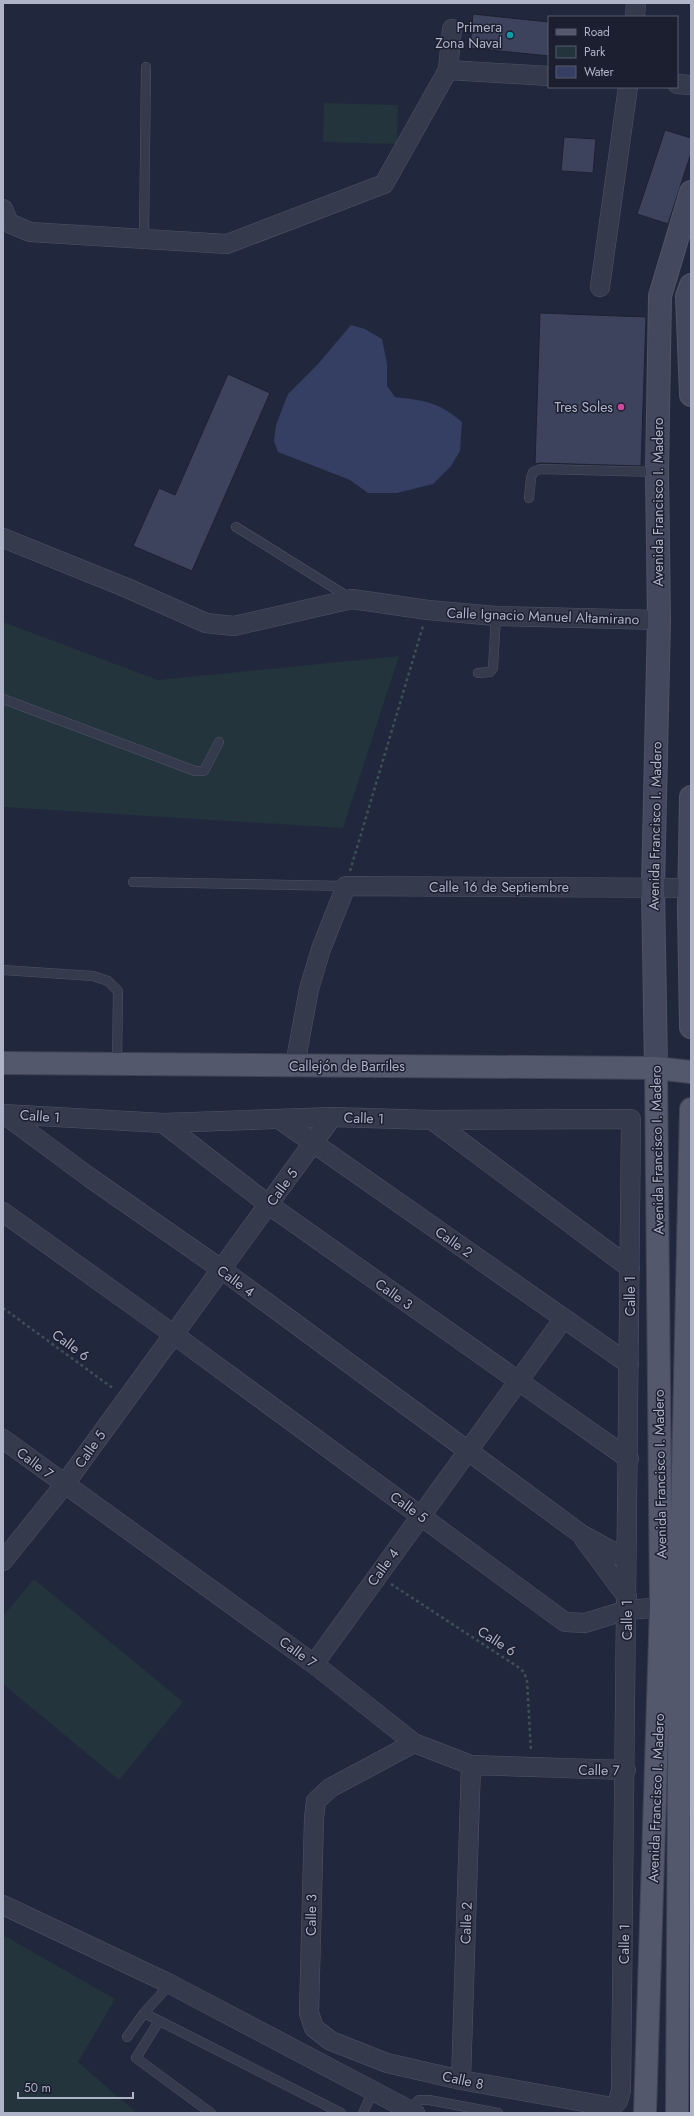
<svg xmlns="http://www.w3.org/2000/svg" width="694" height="2116" viewBox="0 0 694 2116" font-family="Jost,sans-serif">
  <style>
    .green { fill: #23343d }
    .water { fill: #353e63 }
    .building { fill: #3d435c; stroke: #1d2132 }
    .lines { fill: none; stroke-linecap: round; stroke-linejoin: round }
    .lane-casing { stroke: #505466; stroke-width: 10 }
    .street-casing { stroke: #505466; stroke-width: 20 }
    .secondary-casing { stroke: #505466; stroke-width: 24 }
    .primary-casing { stroke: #3f4355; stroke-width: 24 }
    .path { stroke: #3e5057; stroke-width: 2.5; stroke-dasharray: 3 3; stroke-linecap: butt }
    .lane { stroke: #353a4c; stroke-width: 9 }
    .street { stroke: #353a4c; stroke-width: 19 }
    .secondary { stroke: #43485f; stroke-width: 22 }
    .primary { stroke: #53586c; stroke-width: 22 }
    .culture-dot { fill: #0f9aa8; stroke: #1b1f30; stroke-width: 1.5 }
    .hotel-dot { fill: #d1479c; stroke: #1b1f30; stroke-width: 1.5 }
    .labels { text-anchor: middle; stroke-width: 3; stroke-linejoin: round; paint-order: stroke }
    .poi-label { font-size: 14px; fill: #b0b4c8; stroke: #1b1f30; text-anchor: end }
    .street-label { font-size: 14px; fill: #b0b4c8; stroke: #1b1f30 }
  </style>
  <rect width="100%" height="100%" fill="#21273c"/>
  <!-- green -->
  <path class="green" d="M324,103L398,105L397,144L323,142Z
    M3,622L158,680L399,656L343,828L3,807Z
    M34,1579L183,1702L119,1780L3,1684V1616Z
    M3,1935L115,1999L78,2062L137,2113H3Z"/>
  <!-- water -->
  <path class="water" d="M351,325L365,329L382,339L387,364V386L395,397C426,401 437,401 462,422L460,451L451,466L433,484L397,493H368L350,480L278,452L274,441L276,425L288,394L318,364Z"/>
  <!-- building -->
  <path class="building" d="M473,14L549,22V56L470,48Z
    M665,130L691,138V153L668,224L637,214Z
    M564,137L596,139L593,173L561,171Z
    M540,313L646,317L641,466L540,463L535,464Z
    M228,374L270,393L192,571L133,546L159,488L175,495Z"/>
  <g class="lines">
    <!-- lane casing -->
    <g class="lane-casing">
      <path id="lane" d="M144,239L146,67
        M529,498L531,478L533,472L540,469L657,472
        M236,527L350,598
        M478,673L490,672L493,668L496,616
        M3,699L195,771H204L219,742
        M133,882L346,886
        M3,970L93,976L108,981L118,991L117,1064
        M144,2013L341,2113
        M159,2021L136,2058L211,2113
        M127,2037L144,2013L170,1984
        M408,2109L419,2100H429L498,2113
        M363,2113L373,2091"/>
    </g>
    <!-- street casing -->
    <g class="street-casing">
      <path id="street" d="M635,17L636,3
        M448,70L549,76
        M677,84L691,85
        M3,209L9,223L30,232L227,244L384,184L448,70L452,29
        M600,287L628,87
        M3,538L127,588L206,623L234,626L352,599L428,610L496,616L659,620
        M295,1065L309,989L321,949L346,886L690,888
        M3,1114L163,1123L332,1117L432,1120L631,1119C629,1443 626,1767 621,2091L618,2101L612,2107L461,2080L387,2063L331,2041L314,2028L309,2013L314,1818L316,1801L330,1788L414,1743
        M4,1114L89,1177L221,1269L581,1534L626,1559
        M279,1119L629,1364
        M432,1120L630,1268
        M163,1123L269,1205L629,1459
        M3,1212L173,1334L565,1622L585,1623L627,1610L675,1606
        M3,1439L314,1664L414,1743L471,1765L626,1770
        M584,1539L627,1597
        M3,1561L64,1485L332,1117
        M314,1664L564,1318
        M3,1905L170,1984L415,2113
        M461,2080L471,1765"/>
    </g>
    <!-- secondary casing -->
    <g class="secondary-casing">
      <path id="secondary" d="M691,285L687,296L691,395
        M691,797L689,909L691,1027
        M656,1068L653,888L659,620L657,472L660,296L691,192"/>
    </g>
    <!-- primary casing -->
    <g class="primary-casing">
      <path id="primary" d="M3,1063L656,1068L691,1072
        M645,2113L661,1606L656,1068
        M677,2113L680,1606L691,1109"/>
    </g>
    <!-- path -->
    <path class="path" d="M350,871L423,626
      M3,1308L114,1389
      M391,1584L518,1667L524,1672L527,1681L531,1751"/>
    <!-- lane -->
    <use href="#lane" class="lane"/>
    <!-- street -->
    <use href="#street" class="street"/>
    <!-- secondary -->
    <use href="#secondary" class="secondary"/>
    <!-- primary -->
    <use href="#primary" class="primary"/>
  </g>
  <!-- markers -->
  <circle class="culture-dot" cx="510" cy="35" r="4"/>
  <circle class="hotel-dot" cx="621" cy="407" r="4"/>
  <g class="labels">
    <!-- poi labels -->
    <g class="poi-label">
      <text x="502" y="32">Primera<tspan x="502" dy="16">Zona Naval</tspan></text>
      <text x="613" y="412">Tres Soles</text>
    </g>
    <!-- street labels -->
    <g class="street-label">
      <text transform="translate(658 502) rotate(-90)" y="5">Avenida Francisco I. Madero</text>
      <text transform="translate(543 616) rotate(2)" y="5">Calle Ignacio Manuel Altamirano</text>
      <text transform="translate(655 826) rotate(-89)" y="5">Avenida Francisco I. Madero</text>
      <text x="499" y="892">Calle 16 de Septiembre</text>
      <text x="347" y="1071">Callejón de Barriles</text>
      <text transform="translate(40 1116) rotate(4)" y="5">Calle 1</text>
      <text transform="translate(364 1118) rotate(2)" y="5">Calle 1</text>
      <text transform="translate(657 1150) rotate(-91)" y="5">Avenida Francisco I. Madero</text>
      <text transform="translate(282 1187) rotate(-54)" y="5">Calle 5</text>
      <text transform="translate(454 1242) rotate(35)" y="5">Calle 2</text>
      <text transform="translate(236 1281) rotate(36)" y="5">Calle 4</text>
      <text transform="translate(394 1294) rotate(35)" y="5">Calle 3</text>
      <text transform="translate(630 1296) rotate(-90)" y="5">Calle 1</text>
      <text transform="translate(71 1345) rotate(36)" y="5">Calle 6</text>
      <text transform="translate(90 1449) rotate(-55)" y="5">Calle 5</text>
      <text transform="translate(35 1463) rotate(37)" y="5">Calle 7</text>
      <text transform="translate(660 1474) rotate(-91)" y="5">Avenida Francisco I. Madero</text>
      <text transform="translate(409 1507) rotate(36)" y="5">Calle 5</text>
      <text transform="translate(383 1567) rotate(-54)" y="5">Calle 4</text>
      <text transform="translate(627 1620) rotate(-90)" y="5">Calle 1</text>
      <text transform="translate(497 1641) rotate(33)" y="5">Calle 6</text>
      <text transform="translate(298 1652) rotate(36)" y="5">Calle 7</text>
      <text transform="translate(599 1770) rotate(1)" y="5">Calle 7</text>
      <text transform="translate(656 1798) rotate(-88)" y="5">Avenida Francisco I. Madero</text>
      <text transform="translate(311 1915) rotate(-89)" y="5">Calle 3</text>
      <text transform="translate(466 1923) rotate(-88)" y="5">Calle 2</text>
      <text transform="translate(624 1944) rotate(-89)" y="5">Calle 1</text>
      <text transform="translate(463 2080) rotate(12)" y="5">Calle 8</text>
    </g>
  </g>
  <!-- border -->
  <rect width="694" height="2116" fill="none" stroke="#b0b4c8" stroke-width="8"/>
  <!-- legend -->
  <rect x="548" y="16" width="130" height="72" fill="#1b1f30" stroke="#575b6d"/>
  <rect x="556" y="29" width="20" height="6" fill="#53586c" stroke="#575b6d"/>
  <text x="584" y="36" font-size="12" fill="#b0b4c8">Road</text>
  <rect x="556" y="46" width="20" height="12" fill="#23343d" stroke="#575b6d"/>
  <text x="584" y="56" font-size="12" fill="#b0b4c8">Park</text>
  <rect x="556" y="66" width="20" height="12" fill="#353e63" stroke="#575b6d"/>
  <text x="584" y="76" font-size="12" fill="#b0b4c8">Water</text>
  <!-- scale -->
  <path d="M18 2092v6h115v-6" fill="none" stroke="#b0b4c8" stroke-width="2"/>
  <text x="24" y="2092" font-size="12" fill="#b0b4c8" stroke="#1b1f30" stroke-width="3" paint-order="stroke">50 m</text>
</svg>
